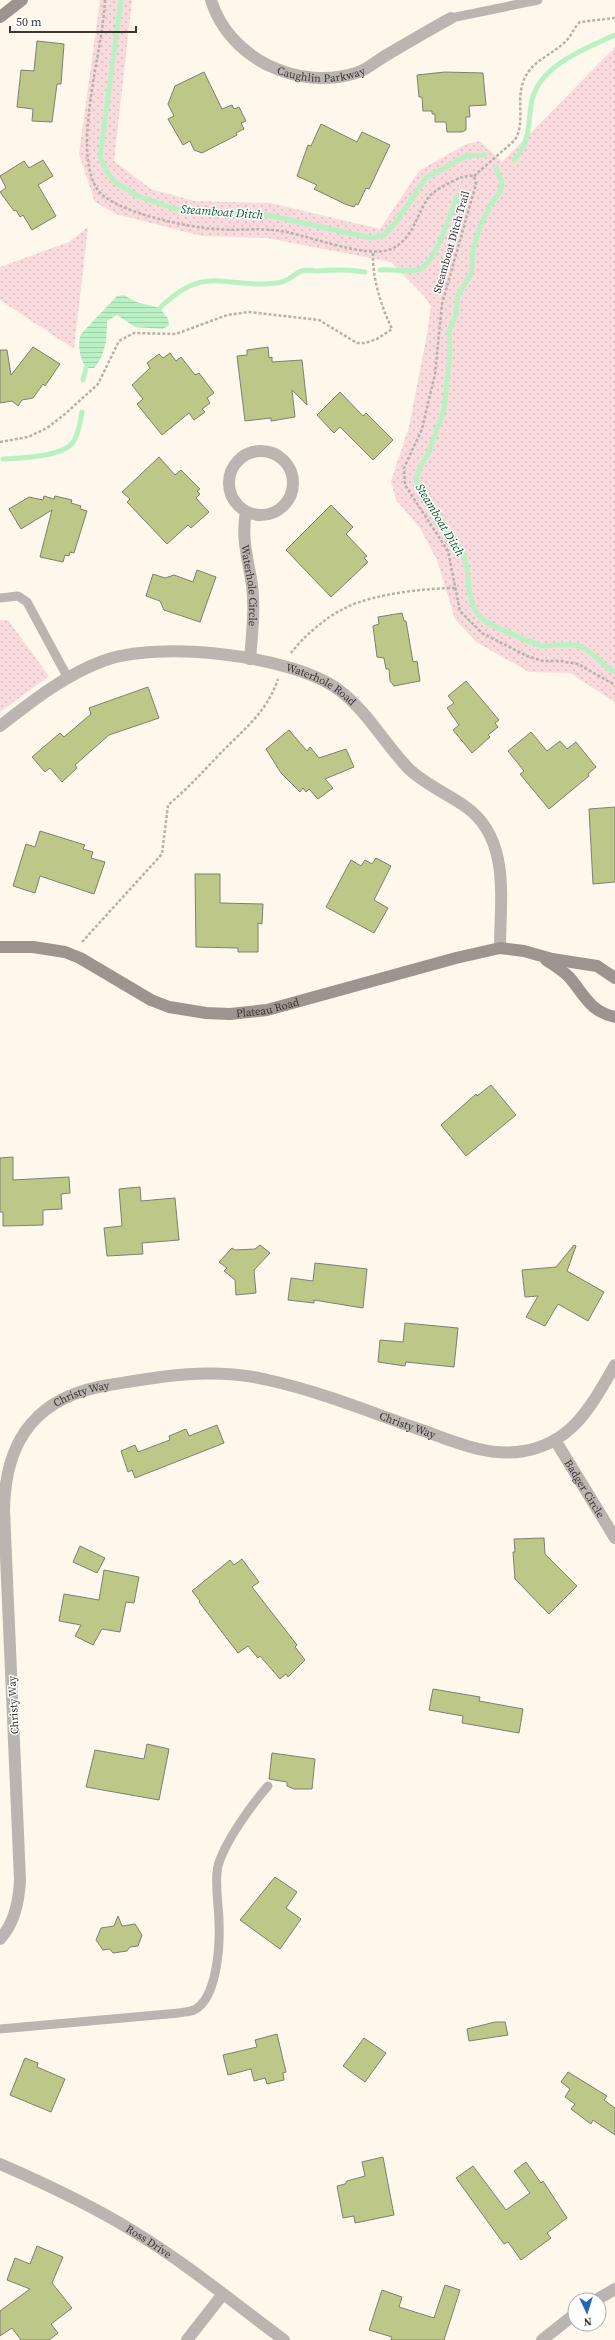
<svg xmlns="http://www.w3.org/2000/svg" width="615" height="2340" viewBox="0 0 615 2340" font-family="'Source Serif 4',serif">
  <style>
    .grass { fill: url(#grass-dots) }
    .water { fill: url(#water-rules) }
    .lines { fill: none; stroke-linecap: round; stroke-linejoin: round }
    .stream { stroke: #b9f1c4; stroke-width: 5 }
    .building { fill: #bdc788; stroke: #7e8074 }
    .path { stroke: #b7b2a9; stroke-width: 2.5; stroke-dasharray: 3 2; stroke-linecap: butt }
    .lane { stroke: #bbb5b2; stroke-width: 9 }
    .street { stroke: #bbb5b2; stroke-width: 12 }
    .secondary { stroke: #9d9490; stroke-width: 12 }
    .labels { text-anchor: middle; stroke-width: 3; stroke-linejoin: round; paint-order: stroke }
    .street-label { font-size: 11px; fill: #393732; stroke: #fff }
    .water-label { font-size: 12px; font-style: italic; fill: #025e29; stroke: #fff }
  </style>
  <defs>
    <pattern id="grass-dots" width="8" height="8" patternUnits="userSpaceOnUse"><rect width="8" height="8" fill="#f9dbde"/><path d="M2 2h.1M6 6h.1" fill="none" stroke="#d6bdbf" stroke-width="1.8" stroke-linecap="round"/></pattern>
    <pattern id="water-rules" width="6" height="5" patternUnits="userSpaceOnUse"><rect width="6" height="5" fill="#b9f1c4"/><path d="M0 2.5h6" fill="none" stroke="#a0cfa9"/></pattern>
  </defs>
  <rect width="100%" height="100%" fill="#fef7eb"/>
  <!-- grass -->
  <path class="grass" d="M100,0H132L114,161L151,189L194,201L270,203L380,229L419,171L466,144L480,141L502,162L615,47V702L570,673L529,672L476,642L455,619L437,560L420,528L396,500L391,481L409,427L428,329L431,306L424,296L391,262L267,238L202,236L116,214L95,202L79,154Z
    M88,227L74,349L0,300V267L69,242Z
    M0,620H8L49,676L0,712Z"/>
  <!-- water -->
  <path class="water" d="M124,295L136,302L160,308L168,319L169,325L163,329L135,327L117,315L107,321C107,338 106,354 94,368H86C80,359 77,344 81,334L117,296Z"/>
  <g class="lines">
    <!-- stream -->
    <path class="stream" d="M121,0L100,157L106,170L116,183L138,196L175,209L225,213H258L371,238L384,235L397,221L426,178L466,156L485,155
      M514,160C532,139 527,125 532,100C540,65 587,48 615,35
      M496,168L502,182L500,192L489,207L480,227L473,249L471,274L458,295L456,314L449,331L450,353L444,409L429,452L420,467L416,480C429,506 449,527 462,552C474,576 461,604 486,622C493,626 536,645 543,646C555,646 566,642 579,646C594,652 601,665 615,672
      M380,270C392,269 405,272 417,270C436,266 450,213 457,196
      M160,308C206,262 225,290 277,283C290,281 291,276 301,271C305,269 312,271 316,271C333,270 348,269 365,272
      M83,380L86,368
      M3,459C20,458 63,457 73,442C79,434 80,422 82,412"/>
  </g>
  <!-- building -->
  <path class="building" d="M37,41L64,44L61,84H57L52,122L32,121L33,109L17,107L21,70L34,71Z
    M204,72L222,109L232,105L234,109L239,107L246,121L241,123L244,129L236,133L237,135L202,153L194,150L190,141L183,145L168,119L174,116L168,104L175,86Z
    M445,72L483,73L486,105L469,106L470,117H466V130L462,132H447L446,122H435V114H432V111H423L422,97H419L417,75Z
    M321,124L357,142L362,132L390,145L369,189L366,188L358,205L356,204L354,207L345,204L314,189L317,185L297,176L308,145L311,146Z
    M43,160L53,176L38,185L56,216L32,230L23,215L20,217L16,210L14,211L0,192L6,188L0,176L24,161L29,168Z
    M33,347L60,364L45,386L43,384L33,398L22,400L18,406L12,401L0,403V350H7L11,375Z
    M268,347L269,358L272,357V362L302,360L307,405L292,390L295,417L271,421V418L245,421L237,356L247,355V350Z
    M170,353L176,361L181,357L195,375L199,373L214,393L207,398L210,403L202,409L205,412L194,420L189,413L162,435L137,404L143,399L132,385L150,368L147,363L159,354L163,358Z
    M340,392L363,416L366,413L393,440L373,460L340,427L334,433L317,415Z
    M159,457L175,475L181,470L200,489L197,491L200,494L196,498L209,512L191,528L188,525L167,544L127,502L130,499L122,492Z
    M44,496L54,499L55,496L72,500L71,503L81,506L80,509L87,511L74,553L70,552L69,556L65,555L63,562L40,557L52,510L21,529L9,509L29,497L43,500Z
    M331,505L353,527L346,534L367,556L364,558L368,562L331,597L286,550Z
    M197,570L216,577L200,622L164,610L160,601L146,596L153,574L165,578L174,575L193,582Z
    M402,613L404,621H406L413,662L417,661L420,681L394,686L390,681L389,669H386L384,658L377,657L373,626L379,624L378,617Z
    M466,681L499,720L495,723L498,727L488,735L490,737L472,753L453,730L459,725L447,708L454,703L448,696Z
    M148,687L159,718L109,735L75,765L77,768L62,782L50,768L45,772L32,757L60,733L64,737L91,714L89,708Z
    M289,730L307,751L310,747L319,758L346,749L354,767L325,779L333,788L318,799L309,789L306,792L303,788L300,792L281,773L266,749Z
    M531,732L547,751L560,741L567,749L576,742L596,767L588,774L589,776L549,809L520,774L524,771L508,751Z
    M615,807V882L593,884L589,809Z
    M40,831L85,845L83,849L93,852L91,858L105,862L94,894L40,876L35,893L13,886L26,844L35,847Z
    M376,858L391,866L374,900L388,908L374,933L326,907L351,860L361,866L365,860L372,864Z
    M195,874H220V903L263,904L262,924L258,923V952H238V948L196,947Z
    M491,1085L516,1115L466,1156L441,1125L476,1094L477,1096Z
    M13,1157V1180L69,1177L70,1193L61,1194L62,1209L43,1210V1225L3,1226V1212H0V1158Z
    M140,1187L141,1201L175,1198L179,1240L142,1243L143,1254L107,1256L104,1228L122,1226L119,1189Z
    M260,1245L270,1253L254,1270L256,1293L236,1295L235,1280L224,1271L227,1268L219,1262L232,1248L235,1250L255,1249Z
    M574,1245L576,1246L567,1271L604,1292L588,1321L558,1304L545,1326L526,1317L538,1296L525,1297L522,1270L556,1267Z
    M315,1263L367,1269L363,1308L314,1300V1303L288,1300L291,1278L313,1281Z
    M405,1323L458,1328L454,1367L406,1362L405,1366L378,1362L380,1340L403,1342Z
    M217,1425L224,1443L135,1478L132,1470L128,1472L121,1451L135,1445L138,1452L170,1440L169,1436L186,1429L189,1436Z
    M544,1538L545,1554L577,1586L549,1614L515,1579L513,1552H515L514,1539Z
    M80,1546L105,1558L97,1573L73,1562Z
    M242,1559L259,1582L252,1587L297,1645L295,1647L305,1660L288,1677L286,1674L280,1679L260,1656L258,1658L248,1646L238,1653L199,1602L200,1601L192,1591L230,1560L234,1565Z
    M104,1570L139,1577L134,1603L126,1602L120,1632L102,1629L93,1645L75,1636L81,1625L59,1621L64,1594L99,1600Z
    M433,1689L480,1697L479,1701L523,1709L519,1733L462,1723L463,1716L429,1710Z
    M147,1744L169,1749L159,1800L86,1787L95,1750L144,1759Z
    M272,1753L315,1759L312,1789H294L287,1786V1782L269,1779Z
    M275,1877L297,1892L286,1908L301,1919L280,1949L240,1920Z
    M118,1916L122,1926L135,1924L142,1935L138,1946L130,1947L127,1951L113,1953L110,1949L103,1950L96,1940L101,1928L114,1926Z
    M495,2022H505L508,2035L469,2041L467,2029Z
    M277,2034L286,2072L283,2073L284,2080L267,2084L265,2078L254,2081L251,2069L228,2075L223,2055L257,2047L255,2040Z
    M364,2038L386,2053L365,2082L343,2066Z
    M25,2058L38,2063L37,2067L65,2079L51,2112L10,2095Z
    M568,2072L607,2096L604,2100L615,2108V2135L593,2120L591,2124L571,2109L575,2104L565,2097L570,2089L561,2082Z
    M383,2157L394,2215L355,2223L354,2216L343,2218L337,2186L345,2184L347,2181L365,2176L362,2162Z
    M526,2162L541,2183L543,2181L567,2218L547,2233L551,2238L521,2260L508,2242L504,2244L456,2178L473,2166L506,2210L530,2193L514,2171Z
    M37,2246L63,2257L52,2283L72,2308L51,2324L58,2333L49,2340H21L12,2328L0,2336V2311L30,2289L7,2280L15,2258L30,2264Z
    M445,2285L460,2290L444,2340H391L392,2337L369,2330L382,2290L402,2297L399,2307L434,2318Z"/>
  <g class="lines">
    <!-- path -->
    <path class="path" d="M105,0C103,35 94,69 90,104C87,129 83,166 97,189C112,212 190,228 217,229C236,231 254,228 273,230C302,232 365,260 391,249C413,239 416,216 428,198C433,191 444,186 451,182C459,178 465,175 474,176L476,184L442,304L435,374L422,429L404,468L405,485L448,551L460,611L482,633L527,656L543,661H560L578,664L615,685
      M474,176L515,140C525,123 517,104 522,86C528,61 550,57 566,41C572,35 574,27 580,22L615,18
      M0,442L28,437L47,428L65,414L98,384L119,341L134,333L176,334L227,315L249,312L319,320L357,343H365L377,339L392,329C381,306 372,278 373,252
      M291,653C304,636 325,618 345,608C372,594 426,588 456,588
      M82,942L162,854L168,805C185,791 199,776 214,760C239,733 266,715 278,679"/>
    <!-- lane -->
    <path class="lane" d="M451,18L538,0
      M0,598L18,596L27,602L68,678
      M0,2029L179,2013C183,2012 189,2012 194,2010C217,1999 220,1946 219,1923C219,1904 214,1884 218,1866C224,1843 252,1804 268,1786"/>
    <!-- street -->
    <g class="street">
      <path id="s1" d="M211,0C229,59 298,91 356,73C367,70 375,62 385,56C407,43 429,30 451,18"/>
      <circle cx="261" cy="483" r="32"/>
      <path id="s2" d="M246,512C241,538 248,559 252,585C255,609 252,634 250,659"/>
      <path id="s3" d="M0,726C32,701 65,675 103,661C158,640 292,655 339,690C367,711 384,743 408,768C424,784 448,794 466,807C511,839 500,900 500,948"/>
      <path id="s4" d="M555,1440L615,1538"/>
      <path id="s5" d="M0,1939C14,1924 19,1901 20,1880L4,1510C5,1438 38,1396 109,1385C162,1376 215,1367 268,1380C318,1391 365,1410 413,1427C449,1439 486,1458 524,1451C574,1442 592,1404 615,1365"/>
      <path id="s6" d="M0,2164C46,2184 91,2205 133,2231C186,2263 234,2303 284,2340"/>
      <path d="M596,2300L615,2289"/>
      <path d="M187,2340L223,2294"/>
      <path d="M542,2340L575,2314"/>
    </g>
    <!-- secondary -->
    <g class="secondary">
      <path d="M0,17L22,0"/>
      <path id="s7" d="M0,947H33L65,952L80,958L151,1000L169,1007L206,1013L230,1014L267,1010L456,958L500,948L524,951L552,959L597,966L615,978"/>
      <path d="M546,960C554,965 562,970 569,977C585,995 589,1011 615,1017"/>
    </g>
  </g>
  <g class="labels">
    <!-- street labels -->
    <g class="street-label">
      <text dy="4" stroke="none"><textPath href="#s1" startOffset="144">Caughlin Parkway</textPath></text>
      <text transform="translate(451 242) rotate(-74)" y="4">Steamboat Ditch Trail</text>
      <text dy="4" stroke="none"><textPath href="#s2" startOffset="74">Waterhole Circle</textPath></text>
      <text dy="4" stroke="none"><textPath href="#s3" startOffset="347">Waterhole Road</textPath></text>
      <text dy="4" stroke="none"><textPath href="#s7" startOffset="283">Plateau Road</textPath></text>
      <text dy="4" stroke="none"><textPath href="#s5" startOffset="586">Christy Way</textPath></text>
      <text dy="4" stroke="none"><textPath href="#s5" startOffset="922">Christy Way</textPath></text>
      <text dy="4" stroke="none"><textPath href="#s4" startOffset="57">Badger Circle</textPath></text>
      <text transform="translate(13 1705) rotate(-93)" y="4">Christy Way</text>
      <text dy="4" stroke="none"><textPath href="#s6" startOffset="168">Ross Drive</textPath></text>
    </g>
    <!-- water labels -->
    <g class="water-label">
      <text transform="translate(222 212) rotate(4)" y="4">Steamboat Ditch</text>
      <text transform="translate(440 520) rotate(59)" y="4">Steamboat Ditch</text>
    </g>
  </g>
  <!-- north arrow -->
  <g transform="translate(587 2312) rotate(176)"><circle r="19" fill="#ffffff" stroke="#b0afad"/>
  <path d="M0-3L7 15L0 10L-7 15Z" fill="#2167b7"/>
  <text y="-6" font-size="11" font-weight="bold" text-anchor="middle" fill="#393732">N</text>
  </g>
  <!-- scale -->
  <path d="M10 26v6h126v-6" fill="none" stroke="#393732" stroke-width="2"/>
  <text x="16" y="26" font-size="12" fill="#393732" stroke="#ffffff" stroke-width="3" paint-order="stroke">50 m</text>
</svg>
